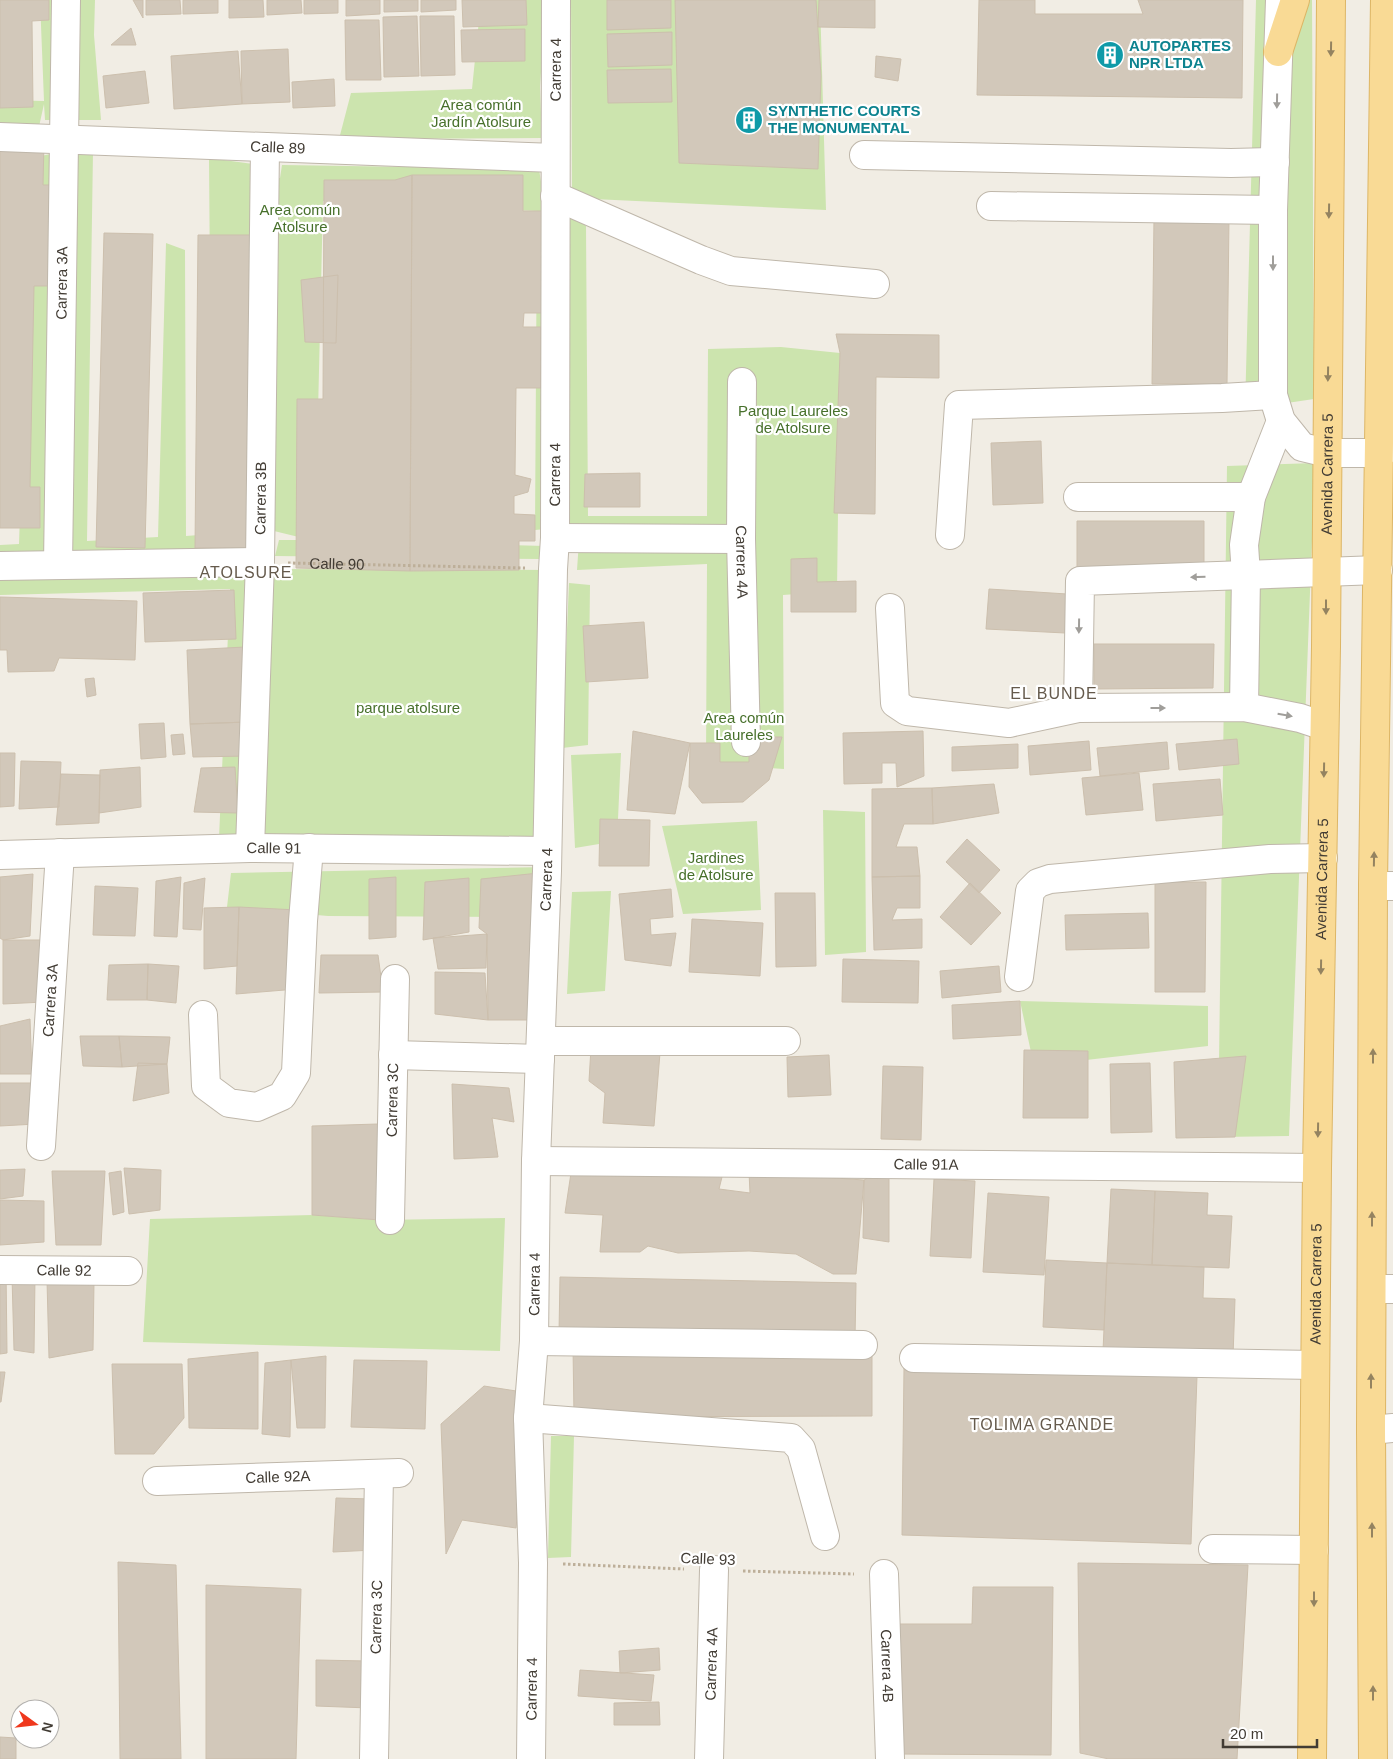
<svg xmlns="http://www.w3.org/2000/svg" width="1393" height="1759" viewBox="0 0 1393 1759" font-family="Arial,sans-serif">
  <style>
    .green { fill: #cce4ae }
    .building { fill: #d2c8ba; stroke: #ccbfad }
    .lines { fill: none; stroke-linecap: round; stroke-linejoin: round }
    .minor-casing { stroke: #bfb7aa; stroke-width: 30 }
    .major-casing { stroke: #ddb666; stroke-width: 30 }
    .path { stroke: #bdaf99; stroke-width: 3; stroke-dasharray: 2.5 2.5; stroke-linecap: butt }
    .minor { stroke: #fff; stroke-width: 28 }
    .major { stroke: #f9da95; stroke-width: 28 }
    .oneway { fill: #948360 }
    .oneway2 { fill: #a09e9a }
    .labels { text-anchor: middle; stroke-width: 4.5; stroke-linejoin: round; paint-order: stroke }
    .culture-label { font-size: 15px; font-weight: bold; fill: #0d838f; stroke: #fff; text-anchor: start }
    .street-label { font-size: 15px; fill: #423c34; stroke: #fff }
    .park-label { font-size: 15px; fill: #47702b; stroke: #fff }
    .neighbourhood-label { font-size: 16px; letter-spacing: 1px; fill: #655a4c; stroke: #fff }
  </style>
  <rect width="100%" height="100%" fill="#f1ede4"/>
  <!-- green -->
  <path class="green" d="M40,0H95L94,35L101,120H45L44,104L32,158L55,153L76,151L93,152L87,541L158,537L166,243L185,250L186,536L212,534L209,158L253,164L247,549L245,583L239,835L219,838L230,589L0,595V545L19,544L32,159H0V100L44,101Z
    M481,0H546L540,87L542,138L339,139L351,93L472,89Z
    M571,0H820L826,210L572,198Z
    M1256,0H1312L1314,399L1245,409Z
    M282,165L539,169L542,188L586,226L588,516H707L708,349L781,347L840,353L837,591L783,595L784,769L706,764L707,564L577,570L580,526L535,530L537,211L323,201L315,540L545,546L541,559L275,556L279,540H311L274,531L279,178H280Z
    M1315,463L1289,1136L1218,1137L1227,466Z
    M262,569L551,570L543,848L253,845Z
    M569,583L590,585L588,745L562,748Z
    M621,753L617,841L575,848L571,755Z
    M823,810L865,812L866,952L825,955Z
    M757,821L761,910L683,914L662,826Z
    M547,867L526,917L328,916L227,907L231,873Z
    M611,891L605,991L567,994L572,892Z
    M1020,1001L1208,1006V1046L1034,1066Z
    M312,1215L380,1220L505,1218L500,1351L143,1342L150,1219Z
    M551,1436H574L571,1557L548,1558Z"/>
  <!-- building -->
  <path class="building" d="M0,0H49V20L32,21L33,107L0,108Z
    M133,0H143V18Z
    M146,0H180L181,14L146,15Z
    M183,0H218V13L183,14Z
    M229,0H263L264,17L229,18Z
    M267,0H301L302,13L267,15Z
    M304,0H338V13L304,14Z
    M346,0H380V14L346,16Z
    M384,0H418V11L384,12Z
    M421,0H456V10L421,12Z
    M462,0H526L527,25L463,27Z
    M607,0H671V28L607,30Z
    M675,0H816L821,76L818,169L679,163Z
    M819,0H875V28L818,27Z
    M979,0H1035V14H1143L1138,0H1243L1242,98L977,95Z
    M417,16L419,76L384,77L383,17Z
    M420,16H454L455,75L421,76Z
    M345,20H379L381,80H346Z
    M131,28L136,45H111Z
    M525,29V61L462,62L461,30Z
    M672,32V65L608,67L607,34Z
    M288,49L290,102L242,104L241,51Z
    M238,51L242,104L174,109L171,56Z
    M876,56L901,59L898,81L875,77Z
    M671,69L672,102L608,103L607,70Z
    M145,71L149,103L106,108L103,76Z
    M334,79L335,106L293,108L292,82Z
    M0,142H44L43,185H52L50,286H34L30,487H40V528H0Z
    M412,175H523V211H545L544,313H524L523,327H541V388H516L515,475L531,479L528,492L514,496V514L535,515V541H519V570L410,571Z
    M412,175L410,571L296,568L297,399H323L324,180H395Z
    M1154,218H1229L1227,384H1152Z
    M104,233L153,234L145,548L96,547Z
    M198,235H251L248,548H195Z
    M338,275L336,343L305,342L301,280Z
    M836,334L939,335V378L876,377L875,514L834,513L840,353Z
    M1041,441L1043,503L993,505L991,443Z
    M640,473V507H584L585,474Z
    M1077,521H1204V568H1077Z
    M817,558V582L856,581V612H791V559Z
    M989,589L1067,594L1065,633L986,629Z
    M234,590L236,639L145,642L143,593Z
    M0,597L137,601L135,660L59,658L54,671L8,672L7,650H0Z
    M644,622L648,678L586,682L583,626Z
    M1094,644H1214L1213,688L1094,689Z
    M245,647L248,722L190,724L187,650Z
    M94,678L96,695L87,697L85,679Z
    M248,722V756L193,757L190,724Z
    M164,723L166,757L141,759L139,724Z
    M633,731L690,743L675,814L627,810Z
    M923,731L924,776L897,787L896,763H882V783L844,784L843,733Z
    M183,734L185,754L173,755L171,735Z
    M749,737H782L769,780L743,802L702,803L689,787L690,743H720V762H749Z
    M1237,739L1239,764L1179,770L1176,744Z
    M1089,741L1091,770L1030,775L1028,746Z
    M1167,742L1169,769L1100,776L1097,748Z
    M1018,744V768L952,771V747Z
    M0,753H15L14,806L0,807Z
    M21,761L61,762L59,807L19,809Z
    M140,767L141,807L99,813L100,770Z
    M235,767L238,813L194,812L201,768Z
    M1139,773L1143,810L1086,815L1082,778Z
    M61,774L100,775L99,823L56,825Z
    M1220,779L1223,815L1156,821L1153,784Z
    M994,784L999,813L933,824L932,788Z
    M932,788L933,824H904L896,847H917L920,876L872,877V789Z
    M600,819L650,820L649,866H599Z
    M967,839L1000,870L979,893L946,862Z
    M539,873L532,1020H488L487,934L479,928L481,879Z
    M33,874L30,936L3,940L0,938V877Z
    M920,876V908H897L892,920L922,919V948L874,950L872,877Z
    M181,877L177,937L154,936L156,881Z
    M396,877V937L369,939V879Z
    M205,878L201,930L183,929L184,883Z
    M469,878V932L423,940L425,882Z
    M1155,882H1206L1205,992H1155Z
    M970,883L1001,913L971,945L940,917Z
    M95,886L138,888L135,936L93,935Z
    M671,889L673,917L650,919L651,935L676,933L671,966L625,960L619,894Z
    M775,893H815L816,966L776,967Z
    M239,907L297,910V989L236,994Z
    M239,907L237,966L204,969V908Z
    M1148,913L1149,948L1066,950L1065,915Z
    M692,919L763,923L760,976L689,972Z
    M487,934L486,968L438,969L433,938Z
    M3,940H46L44,1002L3,1004Z
    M321,955H378L383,992L319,993Z
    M843,959L919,961L918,1003L842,1002Z
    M148,964L179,966L176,1003L147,1000Z
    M148,964L147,1000H107L109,965Z
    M999,966L1001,992L942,998L940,971Z
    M435,972L485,973L488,1020L435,1014Z
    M1020,1001L1021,1035L953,1039L952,1005Z
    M30,1019L32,1074H0V1026Z
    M80,1036H119L122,1067L83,1066Z
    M119,1036L170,1037L167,1064L122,1067Z
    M591,1048L660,1053L654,1126L603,1123L605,1093L589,1081Z
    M1024,1050L1088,1051V1118H1023Z
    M829,1055L831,1095L788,1097L787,1057Z
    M1246,1056L1235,1137L1176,1138L1174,1062Z
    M138,1063L167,1064L169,1093L133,1101Z
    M1150,1063L1152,1132L1111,1133L1110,1064Z
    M883,1066L923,1067L921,1140L881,1139Z
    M0,1083H40L36,1124L0,1126Z
    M452,1084L509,1088L514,1122L492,1118L498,1157L454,1159Z
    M378,1124L380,1220L312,1215V1126Z
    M889,1166V1242L863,1238L864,1180Z
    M124,1168L161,1170L160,1210L129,1214Z
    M25,1169L23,1196L0,1199V1170Z
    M724,1169L719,1189L750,1193L749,1172L864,1180L856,1274H833L796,1254L749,1251L678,1253L648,1246L640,1252H600L603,1215L565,1213L571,1173Z
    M52,1171H105L101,1245H56Z
    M121,1171L124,1212L113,1215L109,1173Z
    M934,1179L975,1181L971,1258L930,1256Z
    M1111,1189L1155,1191L1152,1265L1107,1263Z
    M1155,1191L1208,1193L1207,1215L1232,1216L1229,1268L1152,1265Z
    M988,1193L1049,1197L1044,1275L983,1272Z
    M0,1200L44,1201V1242L0,1245Z
    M1046,1260L1107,1263L1104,1330L1043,1327Z
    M1107,1263L1204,1267L1203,1298L1235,1299L1233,1357L1103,1351Z
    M6,1270L7,1353L0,1354V1271Z
    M12,1276H35L34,1353L14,1350Z
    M560,1277L856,1283L855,1339L559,1333Z
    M47,1280L94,1281L93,1350L49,1358Z
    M573,1346L872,1355V1416L574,1417Z
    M258,1352V1429L189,1428L188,1359Z
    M326,1356L325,1428H297L291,1360Z
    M291,1360L290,1437L262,1434L265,1363Z
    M354,1360L427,1361L425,1429L351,1427Z
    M112,1364H182L184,1418L154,1454H115Z
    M904,1368L1197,1376L1191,1544L902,1535Z
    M0,1372H5L1,1402H0Z
    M484,1386L529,1393L516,1528L462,1520L446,1554L441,1424Z
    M336,1498L372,1499L374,1550L333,1552Z
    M118,1562L176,1565L181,1759H120Z
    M1078,1563L1248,1565L1237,1759H1109L1080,1753Z
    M206,1585L301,1589L296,1759H206Z
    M973,1587H1053L1051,1755L898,1754L899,1624H972Z
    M659,1648L660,1670L620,1673L619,1651Z
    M316,1660L367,1661L369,1708L316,1706Z
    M580,1670L654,1675L651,1701L578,1696Z
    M659,1702L660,1725H614V1703Z
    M0,1737L16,1738V1759H0Z"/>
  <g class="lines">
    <!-- minor casing -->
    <g class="minor-casing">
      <g id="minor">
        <path d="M1280,0L1273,210V395L1281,421L1302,447L1327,453H1380L1393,445"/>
        <path id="s2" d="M0,137L555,158"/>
        <path d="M864,155L1231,163L1275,162"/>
        <path d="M555,196L701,260L731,271L875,284"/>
        <path d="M991,206L1273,210"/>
        <path id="s3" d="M742,382L741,539L746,742"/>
        <path d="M1078,497H1251"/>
        <path d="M950,535L959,405L1222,398L1273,395"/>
        <path d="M555,538L741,539"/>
        <path id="s4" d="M58,565L66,0"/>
        <path d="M0,566L260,562"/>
        <path d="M890,608L895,703L907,711L1009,723L1078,708"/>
        <path d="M1244,707L1246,575L1244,545L1251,497L1281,421"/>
        <path d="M1324,726L1300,718L1244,707L1078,708L1080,581L1378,570"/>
        <path id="s5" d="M250,848L260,562L265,147"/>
        <path id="s6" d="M0,855L250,848L547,851"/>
        <path d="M1373,886H1393"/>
        <path d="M1019,977L1030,891L1038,883L1050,879L1270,859L1323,858"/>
        <path d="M203,1015L206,1086L229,1103L257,1107L282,1096L296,1073L303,921L309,848"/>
        <path d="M541,1041H786"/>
        <path d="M393,1055L540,1059"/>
        <path id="s7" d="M41,1146L60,853"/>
        <path id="s8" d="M536,1161L1317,1168"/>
        <path id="s9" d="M390,1220L395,979"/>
        <path id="s10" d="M0,1270L128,1271"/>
        <path d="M1372,1289H1393"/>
        <path d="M534,1341L863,1345"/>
        <path d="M914,1358L1315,1365"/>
        <path d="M528,1418L791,1438L801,1449L825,1536"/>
        <path d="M1371,1430L1393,1428"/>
        <path id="s11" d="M157,1481L399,1473"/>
        <path d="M1213,1549L1314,1550"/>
        <path id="s12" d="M884,1574L890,1759"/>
        <path id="s13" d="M374,1759L379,1474"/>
        <path id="s14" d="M531,1759L533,1563L528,1418L534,1341L536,1161L547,871L553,569L555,538L556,0"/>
        <path id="s15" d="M709,1759L714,1570"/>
      </g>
    </g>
    <!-- major casing -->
    <g class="major-casing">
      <g id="major">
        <path d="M1278,52L1295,0"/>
        <path id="s16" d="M1312,1759L1317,1168L1326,647L1331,0"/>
        <path d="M1373,1759L1371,1430L1373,886L1385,0"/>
      </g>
    </g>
    <!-- path -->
    <g class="path">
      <path id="s1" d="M288,563L525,568"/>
      <path d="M563,1564L684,1569"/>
      <path d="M743,1571L854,1574"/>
    </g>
    <!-- minor -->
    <use href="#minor" class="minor"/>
    <!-- major -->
    <use href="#major" class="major"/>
  </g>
  <!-- one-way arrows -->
  <defs><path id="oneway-solid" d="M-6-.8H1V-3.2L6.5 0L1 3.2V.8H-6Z" transform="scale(1.25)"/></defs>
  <g class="oneway">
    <use href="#oneway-solid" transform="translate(1331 49) rotate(91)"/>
    <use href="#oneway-solid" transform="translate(1329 211) rotate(91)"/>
    <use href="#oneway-solid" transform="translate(1328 374) rotate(91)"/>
    <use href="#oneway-solid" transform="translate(1326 607) rotate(90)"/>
    <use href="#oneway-solid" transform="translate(1324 770) rotate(91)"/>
    <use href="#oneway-solid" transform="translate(1374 859) rotate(-89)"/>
    <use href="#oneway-solid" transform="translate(1321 967) rotate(91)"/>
    <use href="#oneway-solid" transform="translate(1373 1056) rotate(-90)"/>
    <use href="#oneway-solid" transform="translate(1318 1130) rotate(91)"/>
    <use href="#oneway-solid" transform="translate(1372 1219) rotate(-90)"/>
    <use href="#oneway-solid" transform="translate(1371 1381) rotate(-90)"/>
    <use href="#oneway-solid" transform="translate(1372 1530) rotate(-90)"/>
    <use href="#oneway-solid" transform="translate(1314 1599) rotate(90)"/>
    <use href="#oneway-solid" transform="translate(1373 1693) rotate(-90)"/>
  </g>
  <g class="oneway2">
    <use href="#oneway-solid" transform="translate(1277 101) rotate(91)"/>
    <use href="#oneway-solid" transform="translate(1273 263) rotate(90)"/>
    <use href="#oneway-solid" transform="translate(1198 577) rotate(178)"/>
    <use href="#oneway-solid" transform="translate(1079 626) rotate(91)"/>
    <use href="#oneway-solid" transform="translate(1158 708)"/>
    <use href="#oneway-solid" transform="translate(1285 715) rotate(10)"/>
  </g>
  <!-- icons -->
  <defs>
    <g id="building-disc" transform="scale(1.4375)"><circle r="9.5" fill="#0f9aa8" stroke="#fff"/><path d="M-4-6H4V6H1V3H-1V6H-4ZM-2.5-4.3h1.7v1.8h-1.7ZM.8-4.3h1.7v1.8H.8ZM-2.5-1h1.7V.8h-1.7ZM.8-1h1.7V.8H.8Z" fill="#fff"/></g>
  </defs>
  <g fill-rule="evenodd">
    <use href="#building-disc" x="1110" y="55"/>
    <use href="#building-disc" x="749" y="120"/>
  </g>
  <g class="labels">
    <!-- culture labels -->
    <g class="culture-label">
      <text x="1129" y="51">AUTOPARTES<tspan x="1129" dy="17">NPR LTDA</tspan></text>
      <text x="768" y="116">SYNTHETIC COURTS<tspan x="768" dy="17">THE MONUMENTAL</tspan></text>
    </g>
    <!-- street labels -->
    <g class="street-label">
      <text dy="5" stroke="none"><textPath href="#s14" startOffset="1690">Carrera 4</textPath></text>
      <text dy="5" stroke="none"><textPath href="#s2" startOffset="278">Calle 89</textPath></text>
      <text dy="5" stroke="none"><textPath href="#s4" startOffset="282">Carrera 3A</textPath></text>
      <text dy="5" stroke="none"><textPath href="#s14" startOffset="1285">Carrera 4</textPath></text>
      <text dy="5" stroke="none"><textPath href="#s16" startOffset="1285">Avenida Carrera 5</textPath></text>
      <text dy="5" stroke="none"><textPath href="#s5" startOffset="350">Carrera 3B</textPath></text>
      <text dy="5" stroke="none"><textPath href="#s3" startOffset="180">Carrera 4A</textPath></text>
      <text dy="5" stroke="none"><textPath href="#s1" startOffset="49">Calle 90</textPath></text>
      <text dy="5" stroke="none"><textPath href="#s6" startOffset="274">Calle 91</textPath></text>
      <text dy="5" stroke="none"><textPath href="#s14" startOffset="880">Carrera 4</textPath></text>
      <text dy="5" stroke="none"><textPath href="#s16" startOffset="880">Avenida Carrera 5</textPath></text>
      <text dy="5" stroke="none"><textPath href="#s7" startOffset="146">Carrera 3A</textPath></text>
      <text dy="5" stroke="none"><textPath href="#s9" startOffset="120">Carrera 3C</textPath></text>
      <text dy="5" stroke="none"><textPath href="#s8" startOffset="390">Calle 91A</textPath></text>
      <text dy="5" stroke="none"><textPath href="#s10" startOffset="64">Calle 92</textPath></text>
      <text dy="5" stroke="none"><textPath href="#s14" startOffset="475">Carrera 4</textPath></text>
      <text dy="5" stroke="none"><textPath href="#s16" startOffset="475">Avenida Carrera 5</textPath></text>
      <text dy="5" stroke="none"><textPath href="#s11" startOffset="121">Calle 92A</textPath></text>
      <text transform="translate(708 1559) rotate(2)" y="5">Calle 93</text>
      <text dy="5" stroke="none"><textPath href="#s13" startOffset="142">Carrera 3C</textPath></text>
      <text dy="5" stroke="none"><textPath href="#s15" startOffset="95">Carrera 4A</textPath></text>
      <text dy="5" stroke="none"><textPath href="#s12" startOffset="92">Carrera 4B</textPath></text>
      <text dy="5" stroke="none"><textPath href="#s14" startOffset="70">Carrera 4</textPath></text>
    </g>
    <!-- park labels -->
    <g class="park-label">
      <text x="481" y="110">Area común<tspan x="481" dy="17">Jardín Atolsure</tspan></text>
      <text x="300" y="215">Area común<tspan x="300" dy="17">Atolsure</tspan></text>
      <text x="793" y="416">Parque Laureles<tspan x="793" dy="17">de Atolsure</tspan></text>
      <text x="408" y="713">parque atolsure</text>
      <text x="744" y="723">Area común<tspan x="744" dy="17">Laureles</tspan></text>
      <text x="716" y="863">Jardines<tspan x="716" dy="17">de Atolsure</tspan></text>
    </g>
    <!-- neighbourhood labels -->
    <g class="neighbourhood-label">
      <text x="246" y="578">ATOLSURE</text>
      <text x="1054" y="699">EL BUNDE</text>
      <text x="1042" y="1430">TOLIMA GRANDE</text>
    </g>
  </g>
  <!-- north arrow -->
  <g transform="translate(35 1724) rotate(105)"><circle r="24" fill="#ffffff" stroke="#b3b1ae"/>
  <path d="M0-4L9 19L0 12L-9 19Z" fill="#ef381d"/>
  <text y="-8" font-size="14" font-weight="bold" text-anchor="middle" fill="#423c34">N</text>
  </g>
  <!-- scale -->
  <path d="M1223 1739v8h94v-8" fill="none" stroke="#423c34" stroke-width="2.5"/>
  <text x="1230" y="1739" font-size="15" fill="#423c34" stroke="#ffffff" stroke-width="4" paint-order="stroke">20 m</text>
</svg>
